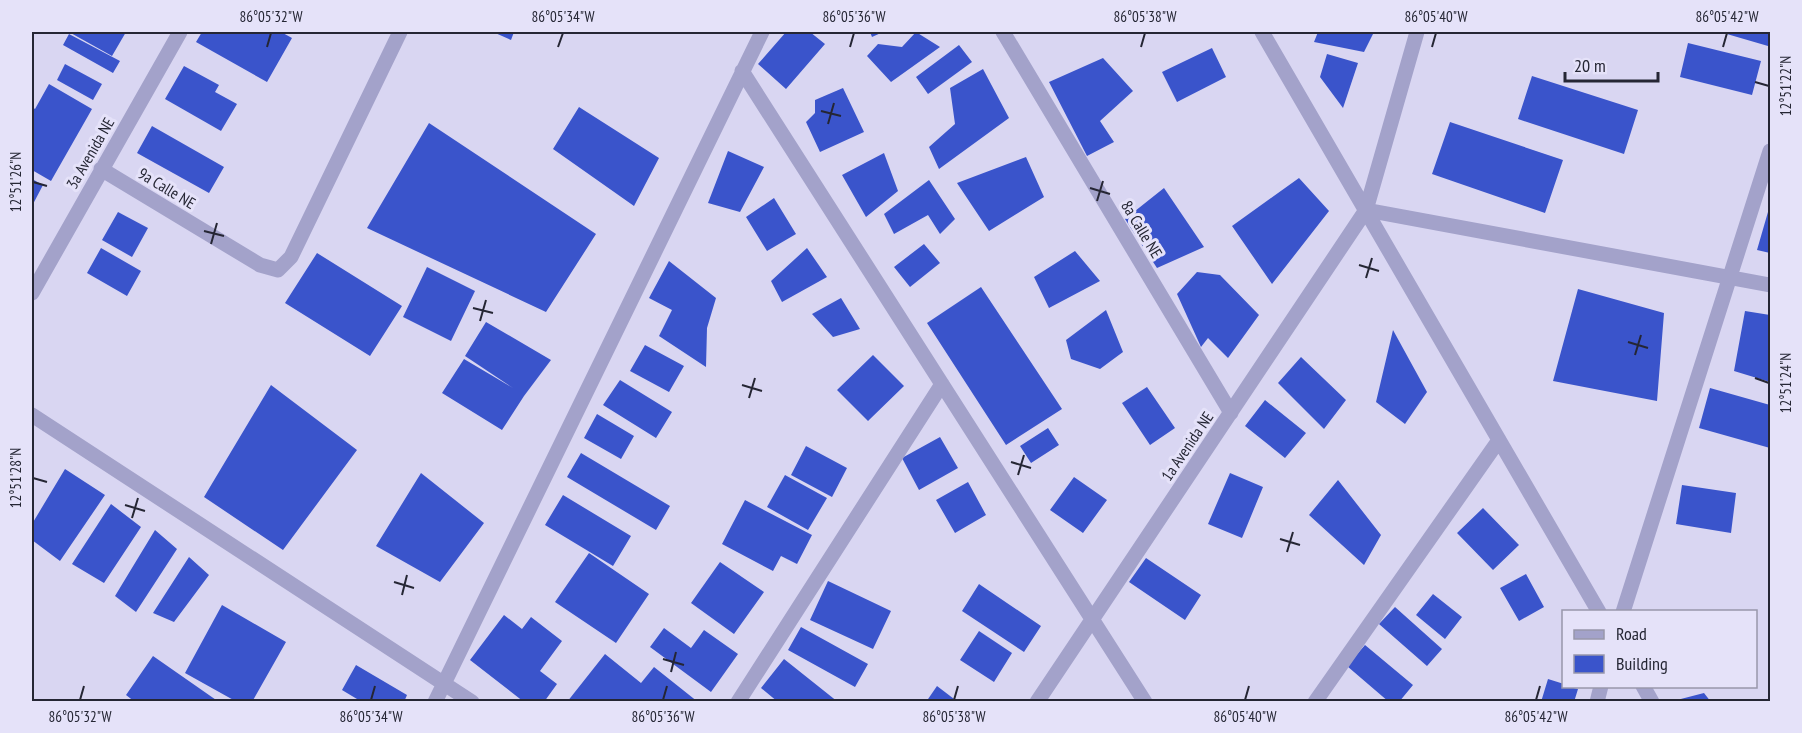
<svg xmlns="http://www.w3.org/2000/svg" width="1802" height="733" viewBox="0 0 1802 733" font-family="'PT Sans Narrow',sans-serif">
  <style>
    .building { fill: #3a54cb }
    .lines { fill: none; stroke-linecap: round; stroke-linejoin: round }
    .minor { stroke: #a3a2ca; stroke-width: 15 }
    .ticks { fill: none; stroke: #252634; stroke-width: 2 }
    .labels { text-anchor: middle; stroke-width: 6; stroke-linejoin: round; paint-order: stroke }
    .street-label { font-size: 16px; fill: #252634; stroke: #e5e2f9 }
    .neatline { fill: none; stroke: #252634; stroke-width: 2 }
    .ticks-label { font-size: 15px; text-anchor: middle; fill: #252634 }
  </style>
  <rect width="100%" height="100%" fill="#d9d6f2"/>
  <!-- building -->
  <path class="building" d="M69,32H126L112,56Z
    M202,32H281L292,38L267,82L196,42Z
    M493,32H514L511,40Z
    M786,32H810L825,44L786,89L758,64Z
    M870,32H883L872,37Z
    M916,32L940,47L891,82L867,56L878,44L902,47Z
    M1318,32H1374L1364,52L1314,42Z
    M1720,32H1770V37L1768,46Z
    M69,34L120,61L113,73L63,45Z
    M1688,43L1761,61L1752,95L1680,77Z
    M959,45L972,62L928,94L916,77Z
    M1212,48L1226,77L1177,102L1162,72Z
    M1327,54L1358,63L1343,108L1320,77Z
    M1103,58L1133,91L1100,121L1114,142L1087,156L1049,82Z
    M65,64L102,84L93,100L57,80Z
    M184,66L219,85L215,92L237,104L221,131L165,99Z
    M983,69L1009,118L939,169L929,147L955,124L950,88Z
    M1532,76L1638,110L1624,154L1518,119Z
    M49,84L92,109L51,181L32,170V107L35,109Z
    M843,88L864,132L820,152L806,122L815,113V100Z
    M579,107L659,158L634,206L553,149Z
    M1450,122L1563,160L1545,213L1432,174Z
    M429,123L596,234L546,312L367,228Z
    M152,126L224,167L209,193L137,153Z
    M728,151L764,167L740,212L708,203Z
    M884,153L898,191L866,217L842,175Z
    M1026,157L1044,197L989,231L957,183Z
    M1299,178L1329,211L1272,284L1232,226Z
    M32,179L43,185L32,206Z
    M929,180L955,219L940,234L928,215L894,234L884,214Z
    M1164,188L1204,247L1157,268L1125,219Z
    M774,198L796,234L767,251L746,217Z
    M1770,205V253L1757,250Z
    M118,212L148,228L132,257L102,240Z
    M924,244L940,263L910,287L894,267Z
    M101,248L141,271L127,296L87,273Z
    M807,248L827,277L782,302L771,281Z
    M1075,251L1100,281L1049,308L1034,277Z
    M317,253L402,306L370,356L285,303Z
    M669,261L716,298L707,328L706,367L659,336L672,310L649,298Z
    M427,267L475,291L451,341L403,317Z
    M1197,272L1220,275L1259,315L1228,358L1208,338L1201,347L1177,294Z
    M981,287L1062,409L1006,445L927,323Z
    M1578,289L1664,313L1657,401L1553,381Z
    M841,298L860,329L833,337L812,314Z
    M1106,310L1123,352L1100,369L1071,359L1066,340Z
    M1745,311L1770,315V382L1734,371Z
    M486,322L551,360L524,396L502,430L442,393L464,359L513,388L465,356Z
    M1393,330L1427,392L1405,424L1376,402Z
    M645,345L684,366L669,392L630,371Z
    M873,355L904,386L868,421L837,390Z
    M1301,357L1346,400L1324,429L1278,383Z
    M620,380L672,412L656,438L603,405Z
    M271,385L357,450L283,550L204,497Z
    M1147,387L1175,428L1150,445L1122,403Z
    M1710,388L1770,405V448L1699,428Z
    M1265,400L1306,433L1285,458L1245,426Z
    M597,414L634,436L621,459L584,438Z
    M1048,428L1059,445L1031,463L1020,446Z
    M940,437L958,468L919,490L902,458Z
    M806,446L847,468L832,497L791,475Z
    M581,453L670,506L656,530L567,477Z
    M65,469L105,495L60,561L32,540V524Z
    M421,473L484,523L440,582L376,546Z
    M1230,473L1263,487L1242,538L1208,524Z
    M785,475L827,498L808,530L767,507Z
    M1074,477L1107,500L1083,533L1050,510Z
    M1338,480L1381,535L1364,565L1309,515Z
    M968,482L986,515L955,533L936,500Z
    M1682,485L1736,493L1731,533L1676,524Z
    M563,495L631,536L613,566L545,525Z
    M745,500L812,535L797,564L781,556L773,571L722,544Z
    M111,504L141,527L104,583L72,564Z
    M1483,508L1519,545L1493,570L1457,533Z
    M155,530L177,549L136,612L115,596Z
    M589,553L649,594L616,643L555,602Z
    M189,557L209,575L174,622L153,613Z
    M1146,558L1201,595L1185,620L1129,582Z
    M720,562L764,592L734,634L691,603Z
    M1526,574L1544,607L1519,621L1500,588Z
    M828,581L891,611L873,649L810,620Z
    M979,584L1041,626L1024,652L962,611Z
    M1433,594L1462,617L1445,639L1416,615Z
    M222,605L286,642L252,702H237L185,673Z
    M1395,607L1442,649L1427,666L1379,624Z
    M504,615L522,629L531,617L562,641L540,671L557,684L544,702H524L470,660Z
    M801,627L868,664L855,687L788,650Z
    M664,628L691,648L704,630L738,654L711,692L650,647Z
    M979,631L1012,653L994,682L960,660Z
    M1365,645L1413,685L1399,702H1389L1347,666Z
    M605,654L641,683L654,667L698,702H567Z
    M153,656L219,702H135L126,695Z
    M784,659L838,702H778L761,688Z
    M356,665L407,695L404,702H362L342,690Z
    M1548,679L1564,684V686L1578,689L1574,702H1541Z
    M937,686L958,702H926Z
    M1704,693L1711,702H1673V701Z"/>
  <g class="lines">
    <!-- minor -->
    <path class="minor" d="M1003,32L1231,413
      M1262,32L1599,612
      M742,71L1145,702
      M101,169L260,265L278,270L291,257L400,32
      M1366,210L1770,285
      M32,293L180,32
      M32,415L472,702
      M1623,612L1770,151
      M1643,686L1652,702
      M435,702L762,32
      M738,702L942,384
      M1037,702L1366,210L1417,32
      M1315,702L1499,440
      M1597,702L1601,686"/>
  </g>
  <!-- ticks -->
  <path class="ticks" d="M267,47L271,33M558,47L563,33M850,47L854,33M1141,47L1145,33M1432,47L1436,33M1723,47L1727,33M1755,82L1769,86M821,111L841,116M828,124L834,103M33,182L47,186M1090,188L1110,194M1097,201L1103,181M204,231L224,236M211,244L217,223M1359,265L1379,271M1366,278L1372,258M473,308L493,313M480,321L486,300M1628,342L1648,348M1635,355L1641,335M1755,378L1769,383M742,385L762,391M749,398L755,378M1011,462L1031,468M1018,475L1024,455M33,478L47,482M125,505L145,511M132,518L138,498M1280,539L1300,545M1287,552L1293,532M394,582L414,588M402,595L407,575M663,659L684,665M671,672L676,652M80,700L84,686M371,700L375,686M663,700L667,686M954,700L958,686M1245,700L1249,686M1536,700L1540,686"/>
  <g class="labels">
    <!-- street labels -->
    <g class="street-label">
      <text transform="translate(90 153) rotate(-60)" y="6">3a Avenida NE</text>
      <text transform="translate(167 188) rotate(31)" y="6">9a Calle NE</text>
      <text transform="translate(1142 229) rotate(59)" y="6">8a Calle NE</text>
      <text transform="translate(1187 446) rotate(-56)" y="6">1a Avenida NE</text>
    </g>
  </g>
  <!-- border -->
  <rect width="1802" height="733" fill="none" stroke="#e5e2f9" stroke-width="66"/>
  <!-- legend -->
  <rect x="1562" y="610" width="195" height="78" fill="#e5e2f9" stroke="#9897aa" stroke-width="1.5"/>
  <rect x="1574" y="630" width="30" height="9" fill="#a3a2ca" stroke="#9897aa" stroke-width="1.5"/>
  <text x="1616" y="640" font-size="18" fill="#252634">Road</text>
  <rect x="1574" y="655" width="30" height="18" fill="#3a54cb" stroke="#9897aa" stroke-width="1.5"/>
  <text x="1616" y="670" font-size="18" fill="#252634">Building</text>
  <!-- scale -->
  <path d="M1565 72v9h93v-9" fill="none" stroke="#252634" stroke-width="3"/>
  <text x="1574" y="72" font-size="18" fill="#252634" stroke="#e5e2f9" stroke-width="4.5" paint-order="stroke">20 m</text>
  <rect x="33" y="33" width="1736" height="667" class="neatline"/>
  <g class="ticks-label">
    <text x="271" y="22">86°05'32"W</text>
    <text x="563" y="22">86°05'34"W</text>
    <text x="854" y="22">86°05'36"W</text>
    <text x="1145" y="22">86°05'38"W</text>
    <text x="1436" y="22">86°05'40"W</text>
    <text x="1727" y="22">86°05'42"W</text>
    <text transform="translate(1786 86) rotate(-90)" y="5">12°51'22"N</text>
    <text transform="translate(16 182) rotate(-90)" y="5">12°51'26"N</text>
    <text transform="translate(1786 383) rotate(-90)" y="5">12°51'24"N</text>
    <text transform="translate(16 478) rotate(-90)" y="5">12°51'28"N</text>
    <text x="80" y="722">86°05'32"W</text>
    <text x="371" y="722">86°05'34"W</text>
    <text x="663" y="722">86°05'36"W</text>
    <text x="954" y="722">86°05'38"W</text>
    <text x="1245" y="722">86°05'40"W</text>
    <text x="1536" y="722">86°05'42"W</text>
  </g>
</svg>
